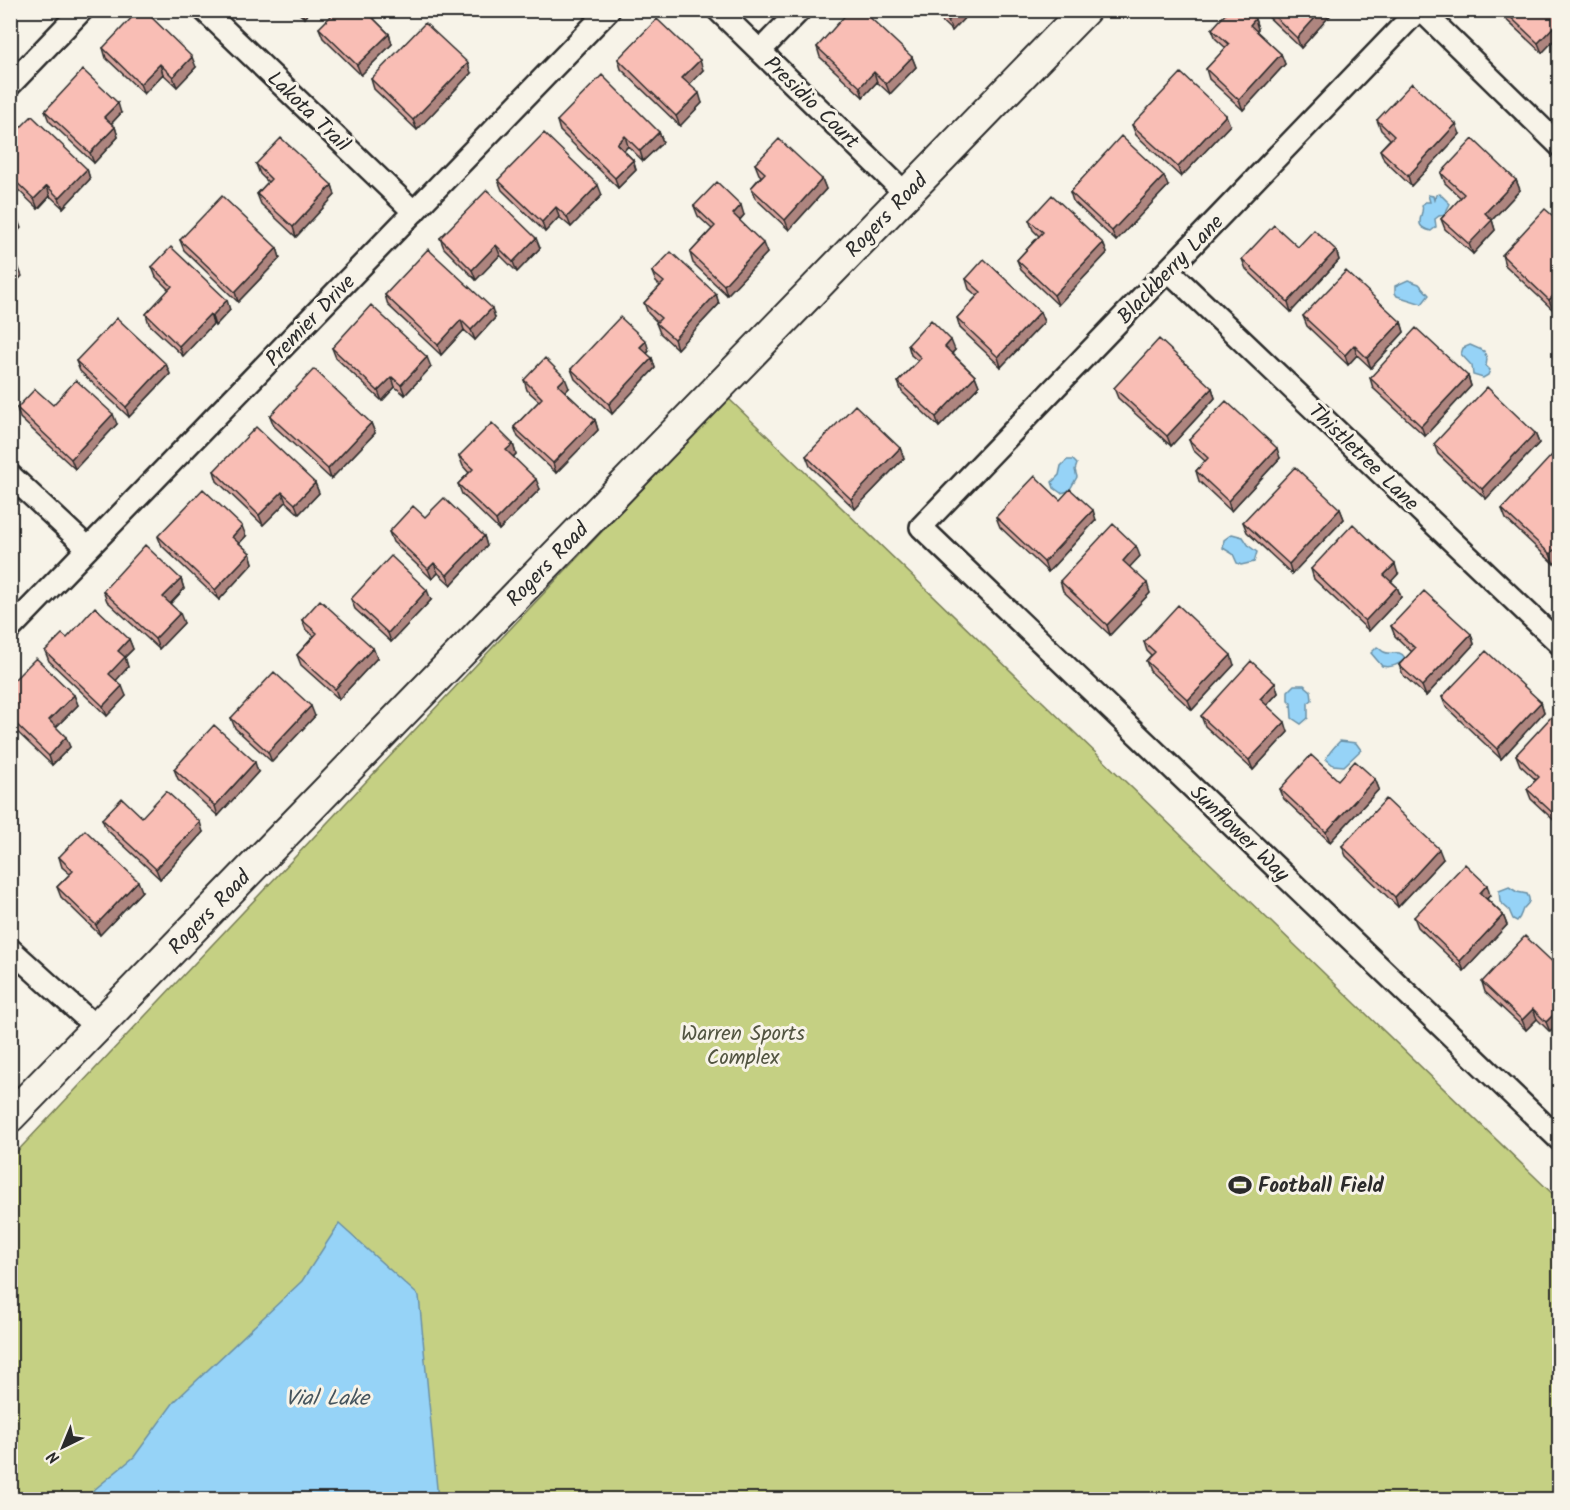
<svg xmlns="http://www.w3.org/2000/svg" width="1570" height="1510" viewBox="0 0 1570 1510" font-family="Kalam,sans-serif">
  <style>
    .green { fill: #c5d083; stroke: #787e57; stroke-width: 1.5 }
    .water { fill: #96d3f7; stroke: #6b90a5; stroke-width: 1.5 }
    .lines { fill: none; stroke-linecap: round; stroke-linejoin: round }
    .street-casing { stroke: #2b2b2b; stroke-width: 26 }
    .secondary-casing { stroke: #2b2b2b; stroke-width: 34 }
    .street { stroke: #f7f3e8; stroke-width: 21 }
    .secondary { stroke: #f7f3e8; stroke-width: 30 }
    .wall { fill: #d6a39c; stroke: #2b2b2b; stroke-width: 1.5 }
    .shaded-wall { fill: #ae857f; stroke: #2b2b2b; stroke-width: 1.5 }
    .building { fill: #f9beb5; stroke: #2b2b2b; stroke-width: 1.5 }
    .labels { text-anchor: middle; stroke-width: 6; stroke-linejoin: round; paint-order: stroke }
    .street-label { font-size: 21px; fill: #2b2b2b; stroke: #f7f3e8 }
    .park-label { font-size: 21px; fill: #525441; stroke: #f7f3e8 }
    .poi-label { font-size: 21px; font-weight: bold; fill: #2b2b2b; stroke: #f7f3e8; text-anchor: start }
    .water-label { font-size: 22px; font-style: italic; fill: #46555e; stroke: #f7f3e8 }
  </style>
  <rect width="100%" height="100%" fill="#f7f3e8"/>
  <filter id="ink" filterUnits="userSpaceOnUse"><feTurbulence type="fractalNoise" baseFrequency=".0167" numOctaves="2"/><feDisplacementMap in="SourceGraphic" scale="12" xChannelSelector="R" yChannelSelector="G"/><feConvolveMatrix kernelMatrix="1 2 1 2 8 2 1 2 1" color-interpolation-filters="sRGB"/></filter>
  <g filter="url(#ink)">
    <!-- green -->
    <path class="green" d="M728,398L1559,1200V1499H11L10,1159Z"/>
    <!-- water -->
    <path class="water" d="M1440,194L1450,204L1444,215L1439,216L1435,219L1436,227L1431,231C1417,227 1419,223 1422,212C1424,202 1419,210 1425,202H1430L1428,195L1433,196L1434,200L1436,195Z
      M1408,280L1419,284L1429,295L1422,304L1397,296L1395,293V286Z
      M1470,345L1484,351L1487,359L1486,366L1490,370L1488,375L1483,378L1473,375L1472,366L1461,354L1463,348Z
      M1067,460H1073L1077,464L1075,470L1077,477L1069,491L1061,493L1054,488L1052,482L1059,475L1061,466Z
      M1232,534L1243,537L1249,546L1257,552L1254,562L1241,565L1237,563L1233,554L1223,548L1224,540Z
      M1377,647C1380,648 1381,651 1384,652C1392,656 1399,648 1405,658C1400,665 1390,668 1382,666L1371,653Z
      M1294,685H1304L1311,691L1312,700L1308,703V718L1301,724L1292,718L1291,703L1288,700V691Z
      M1340,741L1356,743L1361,750L1344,766L1333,765L1326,759C1328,754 1336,745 1340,741Z
      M1509,887L1517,892L1527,894C1532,902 1528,903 1523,909C1521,913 1521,917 1517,921L1513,919L1509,910L1500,902L1499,891Z
      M339,1224L419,1296L438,1499H83L134,1457L174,1402L302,1281Z"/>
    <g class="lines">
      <!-- street casing -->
      <g class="street-casing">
        <path id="street" d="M204,10L414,212
          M718,10L906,194
          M1418,10L921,527L1560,1140
          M1421,10L1560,146
          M760,51L800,10
          M10,85L82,10
          M1168,270L1560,644
          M10,475L88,548
          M10,629L609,10
          M10,949L97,1028"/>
      </g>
      <!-- secondary casing -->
      <g class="secondary-casing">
        <path id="secondary" d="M10,1117L1085,10"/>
      </g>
      <!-- street -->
      <use href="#street" class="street"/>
      <!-- secondary -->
      <use href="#secondary" class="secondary"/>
    </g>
    <!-- wall -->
    <path class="wall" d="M295,10H311L304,18Z
      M930,10H972L952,31Z
      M1261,10H1335L1301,48Z
      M1498,10H1560V34L1542,53L1499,13Z
      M374,19L389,34L392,44L361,75L323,38L319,28Z
      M1255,19L1258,29L1256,31L1281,54L1285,64L1243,110L1209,79L1206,69L1226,48L1216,39L1212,29Z
      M817,47L912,57L916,67L890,94L877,82L863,97L820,57Z
      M103,48L196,67L177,87L163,74L144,94L106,58Z
      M618,59L703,70L689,84L702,103L680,126L621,69Z
      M471,73L417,130L374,89L371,79Z
      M45,111L121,113L111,124L115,127L118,137L94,163L49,121Z
      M1377,120L1460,134L1411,186L1384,160L1380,150L1390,139L1381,130Z
      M557,121L659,132L663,142L643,161L628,146L624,151L633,160L636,170L618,188L560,131Z
      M1132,125H1230L1181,177L1136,135Z
      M10,138L87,169L90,179L63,208L50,196L38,209L10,182Z
      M256,164L332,185L335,195L296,237L261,204L257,194L268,182L260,174Z
      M755,164L822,179L826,189L789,230L755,198L751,188L761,176L759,174Z
      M1441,173L1516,180L1520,190L1492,220L1495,230L1473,254L1445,229L1441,219L1461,198L1445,183Z
      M498,180L602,195L571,227L559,217L545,232L502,190Z
      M1168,186L1116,241L1073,201L1070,192Z
      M694,206L744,215L739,221L767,253L727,295L693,263L690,253L712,229L698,216Z
      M1029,220L1103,243L1107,253L1058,305L1021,270L1017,260L1039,236L1033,230Z
      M1560,222L1553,310L1505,265L1502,255Z
      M440,238L540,248L517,272L500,255L476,280L444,248Z
      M180,240L277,248L280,258L238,302L184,250Z
      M1298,247L1336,250L1339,260L1291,312L1246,269L1242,259Z
      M152,267L230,310L215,326L213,324L183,356L149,324L146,314L169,290L156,277Z
      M652,272L716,294L719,304L677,349L660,333L656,323L657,322L648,313L644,303L660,286L656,282Z
      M966,279L1040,312L1044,322L1001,367L960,328L957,318L977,296L969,289Z
      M385,295L495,318L475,340L464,330L441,355L388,305Z
      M1303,316L1401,322L1404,332L1371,368L1357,355L1348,365L1307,326Z
      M908,345L955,350L952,353L975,376L979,386L939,427L902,392L898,382L918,361L911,355Z
      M332,348L431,367L405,395L395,387L382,401L336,358Z
      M649,351L647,354L652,358L655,368L612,414L575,379L571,369Z
      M76,361L166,364L170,374L129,417L80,371Z
      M1468,376L1471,386L1425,436L1373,388L1370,378Z
      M524,380L569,388L565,392L595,420L598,430L556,473L518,437L514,427L539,401L527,390Z
      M1114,388H1212L1215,398L1171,446L1118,398Z
      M17,408L117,424L75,469L20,418Z
      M270,416L371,423L375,433L331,479L274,426Z
      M1535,433L1539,443L1486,499L1438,454L1434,444Z
      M1189,440L1280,458L1231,511L1199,481L1196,471L1205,461L1193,450Z
      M513,444L516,454L513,457L540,489L499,530L462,494L458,484L469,473L463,466L459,456Z
      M900,448L904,458L855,509L810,466L806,456Z
      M1560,463L1554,564L1506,519L1502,509Z
      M214,471L315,483L319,493L299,514L286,502L263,525L217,481Z
      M1060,500L1096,520L1048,572L1000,527L996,517Z
      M1340,509L1344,519L1292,574L1247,532L1243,522Z
      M425,517L484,536L487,546L451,585L438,573L432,579L393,542L389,532Z
      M246,536L239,543L250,553L253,563L219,600L162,546L158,537Z
      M1140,556L1129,567L1150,593L1110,635L1063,591L1060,581Z
      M1311,569L1398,574L1391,581L1397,587L1401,597L1369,631L1314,579Z
      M181,579L184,589L170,604L184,623L159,649L107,601L103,591Z
      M351,599L431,600L391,642L355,609Z
      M302,620L373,648L377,658L339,699L301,665L297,655L314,636L306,630Z
      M1391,626L1471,634L1474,644L1426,696L1403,675L1399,665L1412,652L1395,636Z
      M67,638L129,639L133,649L125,657L128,667L116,680L126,696L107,716L49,661L45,651Z
      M1144,642L1234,665L1192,710L1150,671L1146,661L1151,655L1147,651Z
      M1275,683L1278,693L1267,705L1288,732L1253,770L1205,726L1201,716Z
      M10,684L74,695L78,705L56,727L70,747L52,765L10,725Z
      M1442,697L1541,702L1544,712L1501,759L1446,707Z
      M315,716L272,762L235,728L231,718Z
      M1560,718V824L1559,825L1531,799L1527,789L1536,780L1520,765L1516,755Z
      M174,769L258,772L218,816L178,779Z
      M1375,779L1379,789L1330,842L1284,799L1280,789L1338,780Z
      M142,817L203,832L160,879L106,829L102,819Z
      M1342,846L1443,859L1398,907L1346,856Z
      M59,857L142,891L100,935L61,897L57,887L70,874L62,867Z
      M1490,895L1487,899L1503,915L1507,925L1464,971L1418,927L1414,917Z
      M1560,969V1022L1550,1032L1537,1019L1526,1030L1485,992L1482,982Z"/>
    <!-- shaded-wall -->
    <path class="shaded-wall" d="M301,10H311L304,18Z
      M369,10H382L371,22L367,12Z
      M959,10H972L952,31L948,21Z
      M1322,10H1335L1301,48L1297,38Z
      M1255,19L1258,29L1253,35L1250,25Z
      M1560,20V34L1542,53L1538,43Z
      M389,34L392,44L361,75L357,65Z
      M1281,54L1285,64L1243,110L1239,100Z
      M192,57L196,67L177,87L173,77Z
      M912,57L916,67L890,94L886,84Z
      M700,60L703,70L686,88L682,78Z
      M468,63L471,73L417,130L413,120Z
      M160,64L163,74L144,94L140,84Z
      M874,72L877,82L863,97L860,87Z
      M699,93L702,103L680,126L676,116Z
      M118,103L121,113L108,127L104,117Z
      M1226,115L1230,125L1181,177L1178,167Z
      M1456,124L1460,134L1411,186L1408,176Z
      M115,127L118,137L94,163L90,153Z
      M659,132L663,142L643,161L640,151Z
      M625,136L628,146L621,154L617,144Z
      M633,160L636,170L618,188L615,178Z
      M87,169L90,179L63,208L59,198Z
      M1164,176L1168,186L1116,241L1112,231Z
      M822,179L826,189L789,230L785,220Z
      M1516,180L1520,190L1492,220L1495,230L1473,254L1469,244L1485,213Z
      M332,185L335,195L296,237L293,227Z
      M598,185L602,195L571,227L567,217Z
      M47,186L50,196L38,209L34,199Z
      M741,205L744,215L736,224L733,214Z
      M556,207L559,217L545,232L542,222Z
      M17,218L21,228L10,239V225Z
      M536,238L540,248L517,272L513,262Z
      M763,243L767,253L727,295L724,285Z
      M1103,243L1107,253L1058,305L1054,295Z
      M496,245L500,255L476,280L472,270Z
      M277,248L280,258L238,302L235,292Z
      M1336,250L1339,260L1291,312L1288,302Z
      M18,266L22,276L10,288V274Z
      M1560,289V303L1553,310L1549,300Z
      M716,294L719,304L677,349L674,339Z
      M227,300L230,310L215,326L212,316Z
      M492,308L495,318L475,340L471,330Z
      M1040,312L1044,322L1001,367L998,357Z
      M210,314L213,324L183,356L179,346Z
      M461,320L464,330L441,355L438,345Z
      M1401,322L1404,332L1371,368L1367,358Z
      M951,340L955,350L948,357L945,347Z
      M646,341L649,351L643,357L640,347Z
      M1354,345L1357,355L1348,365L1345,355Z
      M427,357L431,367L405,395L401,385Z
      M652,358L655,368L612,414L609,404Z
      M166,364L170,374L129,417L126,407Z
      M975,376L979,386L939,427L936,417Z
      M1468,376L1471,386L1425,436L1421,426Z
      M392,377L395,387L382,401L378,391Z
      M565,378L569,388L562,395L558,385Z
      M1212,388L1215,398L1171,446L1167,436Z
      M113,414L117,424L75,469L71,459Z
      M595,420L598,430L556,473L553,463Z
      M371,423L375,433L331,479L328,469Z
      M1535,433L1539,443L1486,499L1482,489Z
      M513,444L516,454L510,460L506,450Z
      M900,448L904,458L855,509L851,499Z
      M1277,448L1280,458L1231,511L1228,501Z
      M536,479L540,489L499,530L496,520Z
      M315,483L319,493L299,514L295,504Z
      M282,492L286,502L263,525L259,515Z
      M1340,509L1344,519L1292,574L1289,564Z
      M1093,510L1096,520L1048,572L1044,562Z
      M242,526L246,536L236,547L232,537Z
      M484,536L487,546L451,585L447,575Z
      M1560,544V558L1554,564L1550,554Z
      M1136,546L1140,556L1126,571L1123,561Z
      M250,553L253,563L219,600L215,590Z
      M434,563L438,573L432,579L428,569Z
      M1395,564L1398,574L1388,585L1384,575Z
      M181,579L184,589L167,607L163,597Z
      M1147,583L1150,593L1110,635L1107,625Z
      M1397,587L1401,597L1369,631L1365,621Z
      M427,590L431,600L391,642L388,633Z
      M180,613L184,623L159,649L155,639Z
      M1471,634L1474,644L1426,696L1422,686Z
      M129,639L133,649L125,657L128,667L113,684L109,674L118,651Z
      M373,648L377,658L339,699L335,689Z
      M1231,655L1234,665L1192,710L1188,700Z
      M1275,683L1278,693L1263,709L1260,699Z
      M122,686L126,696L107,716L103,706Z
      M74,695L78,705L53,730L49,720Z
      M1541,702L1544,712L1501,759L1497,749Z
      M311,706L315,716L272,762L268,752Z
      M1285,722L1288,732L1253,770L1249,760Z
      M66,737L70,747L52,765L49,756Z
      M255,762L258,772L218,816L215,806Z
      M1375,779L1379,789L1330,842L1326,832Z
      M1560,810V824L1559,825L1555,815Z
      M200,822L203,832L160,879L156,869Z
      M1439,849L1443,859L1398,907L1395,897Z
      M138,881L142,891L100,935L96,925Z
      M1487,885L1490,895L1483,903L1480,893Z
      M1503,915L1507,925L1464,971L1460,961Z
      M1560,1008V1022L1550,1032L1546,1022Z
      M1533,1009L1537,1019L1526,1030L1522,1020Z"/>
    <!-- building -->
    <path class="building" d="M139,10H144L192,57L173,77L160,64L140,84L103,48Z
      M337,10H369L367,12L389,34L357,65L319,28Z
      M850,10H862L912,57L886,84L874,72L860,87L817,47Z
      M937,10H959L948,21Z
      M1229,10H1245L1255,19L1250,25L1281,54L1239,100L1206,69L1229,44L1212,29Z
      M1268,10H1322L1297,38Z
      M1503,10H1560V20L1538,43Z
      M657,19L700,60L682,78L699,93L676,116L618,59Z
      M425,23L468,63L413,120L371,79Z
      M83,70L118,103L104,117L115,127L90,153L45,111Z
      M1181,73L1226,115L1178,167L1132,125Z
      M602,75L659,132L640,151L625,136L617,144L633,160L615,178L557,121Z
      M1412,83L1456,124L1408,176L1380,150L1394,136L1377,120Z
      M32,116L87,169L59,198L47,186L34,199L10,176V138Z
      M544,133L598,185L567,217L556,207L542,222L498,180Z
      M1121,136L1164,176L1112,231L1070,192Z
      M281,138L332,185L293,227L257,194L271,179L256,164Z
      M779,139L822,179L785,220L751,188L765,173L755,164Z
      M1473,139L1516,180L1485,213L1492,220L1469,244L1441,219L1464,194L1441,173Z
      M717,182L741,205L733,214L763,243L724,285L690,253L715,226L694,206Z
      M487,190L536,238L513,262L496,245L472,270L440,238Z
      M1052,195L1103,243L1054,295L1017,260L1043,232L1029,220Z
      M222,196L277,248L235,292L180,240Z
      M1545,209L1560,222V289L1549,300L1502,255Z
      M10,212L17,218L10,225Z
      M1274,225L1298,247L1314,230L1336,250L1288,302L1242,259Z
      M171,247L227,300L212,316L210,314L179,346L146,314L172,286L152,267Z
      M428,249L492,308L471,330L461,320L438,345L385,295Z
      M671,252L716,294L674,339L656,323L661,318L644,303L664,282L652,272Z
      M10,259L18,266L10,274Z
      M984,259L1040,312L998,357L957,318L981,292L966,279Z
      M1346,271L1401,322L1367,358L1354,345L1345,355L1303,316Z
      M371,305L427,357L401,385L392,377L378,391L332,348Z
      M1560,314V321L1556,318Z
      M620,317L646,341L640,347L652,358L609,404L571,369Z
      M117,318L166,364L126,407L76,361Z
      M931,320L951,340L945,347L975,376L936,417L898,382L921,358L908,345Z
      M1416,328L1468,376L1421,426L1370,378Z
      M1159,339L1212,388L1167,436L1114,388Z
      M545,358L565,378L558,385L595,420L553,463L514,427L542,398L524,380Z
      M314,369L371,423L328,469L270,416Z
      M76,380L113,414L71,459L17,408L35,389L53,405Z
      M1487,387L1535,433L1482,489L1434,444Z
      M1226,401L1277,448L1228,501L1196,471L1208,458L1189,440Z
      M855,405L900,448L851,499L806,456Z
      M492,423L513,444L506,450L536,479L496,520L458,484L473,469L459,456Z
      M256,427L315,483L295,504L282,492L259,515L214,471Z
      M1552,455L1560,463V544L1550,554L1502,509Z
      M1295,467L1340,509L1289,564L1243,522Z
      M1035,476L1060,500L1070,489L1093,510L1044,562L996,517Z
      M203,489L242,526L232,537L250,553L215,590L158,536Z
      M444,498L484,536L447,575L434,563L428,569L389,532L413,506L425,517Z
      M1113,524L1136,546L1123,561L1147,583L1107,625L1060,581Z
      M1353,524L1395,564L1384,575L1397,587L1365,621L1311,569Z
      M145,545L181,579L163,597L180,613L155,639L103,591Z
      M391,556L427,590L388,633L351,599Z
      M1424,591L1471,634L1422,686L1399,665L1415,648L1391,626Z
      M320,600L373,648L335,689L297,655L317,633L302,620Z
      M1178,605L1231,655L1188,700L1146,661L1155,652L1144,642Z
      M95,607L129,639L118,651L125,657L109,674L122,686L103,706L45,651L62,634L67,638Z
      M1486,651L1541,702L1497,749L1442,697Z
      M36,658L74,695L49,720L66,737L49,756L10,718V684Z
      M1251,661L1275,683L1260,699L1285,722L1249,760L1201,716Z
      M274,672L311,706L268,752L231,718Z
      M1554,714L1560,718V810L1555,815L1527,789L1539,777L1516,755Z
      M214,725L255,762L215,806L174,769Z
      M1311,755L1338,780L1355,761L1375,779L1326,832L1280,789Z
      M166,791L200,822L156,869L102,819L122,798L142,817Z
      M1386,799L1439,849L1395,897L1342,846Z
      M85,830L138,881L96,925L57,887L73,871L59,857Z
      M1465,864L1487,885L1480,893L1503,915L1460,961L1414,917Z
      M1525,936L1560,969V1008L1546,1022L1533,1009L1522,1020L1482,982Z"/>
  </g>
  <!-- icons -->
  <defs>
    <g id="stadium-bare" transform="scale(1.8)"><path d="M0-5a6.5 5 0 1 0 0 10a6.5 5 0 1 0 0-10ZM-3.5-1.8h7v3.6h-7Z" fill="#2b2b2b" stroke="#f7f3e8" stroke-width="2.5" paint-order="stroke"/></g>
  </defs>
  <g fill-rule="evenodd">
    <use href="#stadium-bare" x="1240" y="1185"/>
  </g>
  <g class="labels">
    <!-- street labels -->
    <g class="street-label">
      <text transform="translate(812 102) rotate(44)" y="7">Presidio Court</text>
      <text transform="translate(309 111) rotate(44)" y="7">Lakota Trail</text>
      <text transform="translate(886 215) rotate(-46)" y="7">Rogers Road</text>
      <text transform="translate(1170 269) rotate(-46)" y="7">Blackberry Lane</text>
      <text transform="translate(310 320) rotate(-46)" y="7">Premier Drive</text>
      <text transform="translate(1364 457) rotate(44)" y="7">Thistletree Lane</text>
      <text transform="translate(547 564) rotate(-46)" y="7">Rogers Road</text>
      <text transform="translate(1240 833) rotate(44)" y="7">Sunflower Way</text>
      <text transform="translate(209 912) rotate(-46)" y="7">Rogers Road</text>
    </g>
    <!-- park labels -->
    <g class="park-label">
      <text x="743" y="1040">Warren Sports<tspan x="743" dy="24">Complex</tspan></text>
    </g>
    <!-- poi labels -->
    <g class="poi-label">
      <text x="1258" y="1192">Football Field</text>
    </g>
    <!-- water labels -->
    <g class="water-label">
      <text x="327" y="1405">Vial Lake</text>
    </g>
  </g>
  <!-- margin -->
  <rect width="1570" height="1510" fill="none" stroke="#f7f3e8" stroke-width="36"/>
  <rect x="18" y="18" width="1534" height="1474" fill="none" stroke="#2b2b2b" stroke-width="2" filter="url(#ink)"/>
  <!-- north arrow -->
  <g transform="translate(63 1447) rotate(223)" stroke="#f7f3e8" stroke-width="4.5" paint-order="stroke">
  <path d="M0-4.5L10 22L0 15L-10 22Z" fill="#2b2b2b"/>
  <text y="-9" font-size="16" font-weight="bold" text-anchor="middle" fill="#2b2b2b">N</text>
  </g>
</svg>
